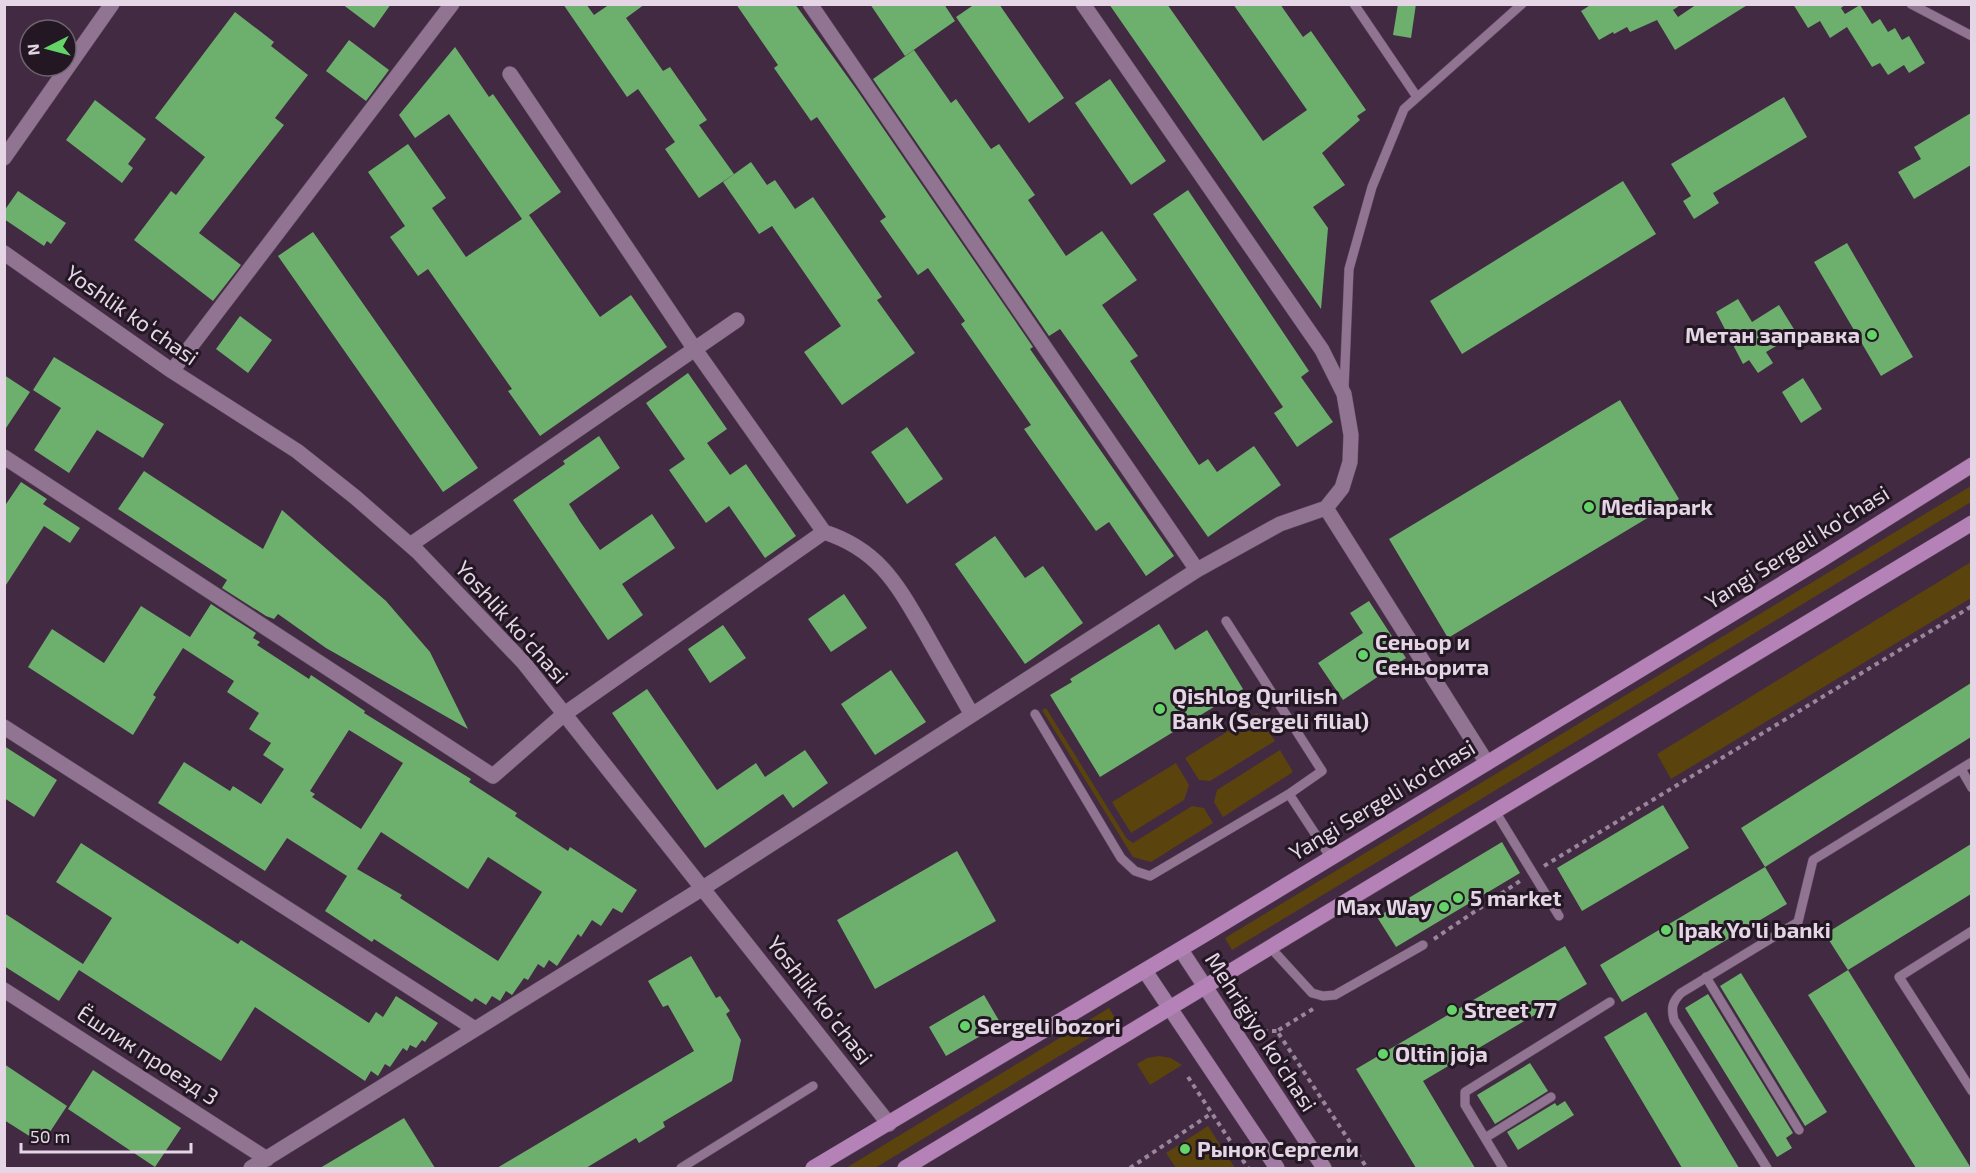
<svg xmlns="http://www.w3.org/2000/svg" width="1976" height="1173" viewBox="0 0 1976 1173" font-family="'Exo 2',sans-serif">
  <style>
    .green { fill: #5a430c }
    .building { fill: #6daf6d; fill-rule: evenodd }
    .lines { fill: none; stroke-linecap: round; stroke-linejoin: round }
    .service-casing { stroke: #5d495e; stroke-width: 10 }
    .minor-casing { stroke: #5d495e; stroke-width: 16 }
    .secondary-casing { stroke: #5d495e; stroke-width: 16 }
    .primary-casing { stroke: #5d495e; stroke-width: 16 }
    .path { stroke: #99869a; stroke-width: 4; stroke-dasharray: 4.5 4.5; stroke-linecap: butt }
    .service { stroke: #907491; stroke-width: 9 }
    .minor { stroke: #907491; stroke-width: 15 }
    .secondary { stroke: #a27ba4; stroke-width: 15 }
    .primary { stroke: #b482b7; stroke-width: 15 }
    .poi-dot { fill: #64d468; stroke: #221723; stroke-width: 2 }
    .labels { text-anchor: middle; stroke-width: 6; stroke-linejoin: round; paint-order: stroke }
    .street-label { font-size: 22px; fill: #e5d6e6; stroke: #221723 }
    .poi-label { font-size: 22px; font-weight: bold; fill: #e5d6e6; stroke: #221723; text-anchor: start }
  </style>
  <rect width="100%" height="100%" fill="#422a43"/>
  <!-- green -->
  <path class="green" d="M1971,486V502L1232,950L1225,938Z
    M1971,562V598L1671,779L1657,754Z
    M1046,708L1127,839L1133,843L1192,806L1204,808L1213,823L1151,862L1133,857L1042,710Z
    M1257,713L1275,741L1210,781L1199,780L1185,758Z
    M1280,750L1293,772L1223,817L1214,802L1217,790Z
    M1176,763L1189,785L1184,800L1131,833L1112,802Z
    M1109,1008L1117,1021L875,1168H846Z
    M1159,1056L1171,1058L1182,1065L1150,1085L1137,1064L1147,1058Z
    M1208,1126L1235,1168H1176L1166,1153Z"/>
  <!-- building -->
  <path class="building" d="M342,4H391L374,28Z
    M563,4H586L594,15L610,4H645L626,18L663,71L670,67L707,120L699,125L734,174L699,198L665,149L675,142L638,89L627,97Z
    M736,4H795L857,90L1033,347L1030,349L1174,556L1146,576L1109,522L1096,531L1024,429L1031,425L961,324L965,321L928,268L918,275L880,221L886,217L817,117L811,121L774,68L778,65Z
    M870,4H944L955,21L905,56Z
    M975,4H999L1064,98L1029,123L956,17Z
    M1109,4H1167L1263,141L1307,110L1233,4H1280L1303,37L1311,31L1366,110L1357,116L1360,120L1322,153L1345,185L1313,207L1328,228L1321,309Z
    M1398,4H1416L1411,38L1393,35Z
    M1592,4H1682L1673,10L1678,17L1697,4H1749L1675,50L1657,20L1630,32L1627,27L1614,34L1613,32L1599,40L1581,11Z
    M1793,4H1846L1841,8L1845,14L1860,5L1872,24L1880,19L1888,32L1895,28L1902,40L1909,36L1925,63L1909,73L1904,65L1888,75L1880,63L1872,67L1847,27L1830,38L1820,21L1808,28Z
    M235,12L274,42L271,46L308,75L275,118L284,125L199,233L241,265L213,301L134,240L171,191L176,195L205,157L155,118Z
    M349,40L389,70L366,101L326,71Z
    M455,47L489,97L493,94L561,192L529,215L600,317L631,295L667,347L540,436L508,391L512,389L428,269L418,276L390,237L405,226L368,172L408,144L446,198L432,208L466,257L522,219L449,114L415,138L399,115Z
    M914,50L951,103L956,99L991,149L999,144L1035,195L1028,200L1066,256L1102,231L1137,280L1102,305L1138,356L1130,361L1199,465L1208,459L1217,472L1254,446L1281,485L1208,537L1060,329L1049,336L873,79Z
    M1110,79L1166,161L1131,185L1075,103Z
    M1784,97L1807,137L1713,193L1719,203L1694,219L1683,201L1691,196L1671,164Z
    M95,100L146,139L128,164L133,168L122,183L66,140Z
    M1971,113V165L1914,199L1898,172L1921,159L1914,147Z
    M751,162L767,185L775,180L795,209L813,197L882,297L877,300L915,353L842,405L804,352L841,326L772,226L759,234L723,182Z
    M1623,181L1656,234L1462,354L1430,301Z
    M1188,190L1309,371L1301,377L1333,422L1297,447L1274,413L1283,407L1153,214Z
    M18,191L66,223L51,244L47,241L44,246L4,219V211Z
    M313,232L478,468L443,492L278,256Z
    M1847,243L1913,357L1881,376L1814,262Z
    M1738,299L1752,322L1779,305L1797,334L1766,352L1773,363L1758,373L1749,360L1743,364L1716,312Z
    M240,316L272,340L248,373L216,349Z
    M54,357L164,424L143,458L97,430L69,473L34,450L61,408L33,390Z
    M688,373L727,429L707,443L730,475L746,464L796,536L765,558L729,506L706,523L669,470L685,459L646,403Z
    M4,375L30,392L4,431Z
    M1803,378L1822,409L1801,423L1782,392Z
    M1620,400L1679,499L1448,638L1389,539Z
    M907,427L943,479L907,504L871,452Z
    M599,436L620,468L569,504L581,523L600,550L652,514L675,548L622,584L643,615L608,640L513,500L565,464L563,461Z
    M144,471L263,549L282,510L386,601L430,652L468,729L326,648L278,614L274,619L266,616L222,588L227,580L118,509Z
    M21,482L47,499L43,504L80,528L70,543L44,526L4,588V507Z
    M995,536L1025,578L1043,566L1083,623L1025,664L955,564Z
    M844,594L867,628L831,652L808,619Z
    M1369,601L1406,658L1343,700L1318,663L1363,633L1350,613Z
    M211,604L256,633L253,638L260,642L257,645L309,679L311,675L365,711L364,713L471,779L469,782L517,813L515,816L568,851L570,847L637,890L622,913L613,908L601,926L592,920L581,937L578,934L557,966L549,960L544,968L538,964L528,980L524,978L512,995L506,991L500,1001L492,996L486,1005L475,998L472,1002L374,939L372,942L325,911L347,876L287,838L265,871L158,803L184,762L230,791L233,786L261,804L284,769L263,755L271,743L249,729L259,713L227,692L234,681L183,648L153,695L156,697L133,735L28,667L52,629L104,663L141,606L190,637ZM349,730L403,763L361,829L312,797L315,794L310,791ZM381,832L468,889L488,857L542,892L498,961L400,898L402,895L357,869Z
    M1159,624L1175,650L1207,630L1243,689L1100,777L1050,695L1072,682L1070,679Z
    M723,625L746,658L710,683L688,649Z
    M891,670L926,722L875,755L841,704Z
    M1971,683V737L1765,867L1741,828Z
    M647,689L717,790L756,763L765,777L805,750L828,783L793,808L783,794L705,848L612,713Z
    M4,746L57,780L34,817L4,798Z
    M1663,805L1689,848L1582,911L1557,868Z
    M1502,842L1520,873L1396,947L1377,917Z
    M81,843L238,944L241,940L369,1023L376,1012L383,1017L396,996L438,1023L425,1042L422,1040L416,1048L410,1045L407,1051L403,1048L390,1067L385,1064L378,1076L371,1071L365,1081L255,1007L221,1061L79,970L59,1001L4,966V913L83,964L112,918L56,882Z
    M1971,844V894L1848,970L1825,934Z
    M957,851L996,921L875,989L837,920Z
    M1765,867L1787,904L1622,1002L1600,965Z
    M1565,946L1587,984L1423,1081L1475,1168H1416L1356,1069Z
    M691,956L716,998L720,996L730,1011L726,1014L741,1040L732,1081L663,1122L665,1127L639,1143L636,1138L586,1168H497L694,1051L668,1005L663,1007L648,981Z
    M1848,970L1971,1168H1916L1808,995Z
    M1741,973L1827,1112L1805,1126L1720,986Z
    M1708,994L1793,1133L1786,1138L1792,1148L1777,1157L1685,1008Z
    M984,995L1001,1024L946,1056L929,1027Z
    M1646,1012L1739,1168H1682L1604,1037Z
    M1530,1063L1548,1091L1495,1124L1477,1095Z
    M4,1064L67,1106L42,1144L4,1120Z
    M93,1070L181,1128L155,1167L68,1109Z
    M1565,1101L1574,1115L1518,1150L1507,1132L1555,1103L1557,1106Z
    M404,1118L435,1168H320Z"/>
  <g class="lines">
    <!-- service casing -->
    <g class="service-casing">
      <path id="service" d="M1354,4L1417,97
        M1911,4L1972,36
        M1344,389L1349,269L1372,187L1404,109L1522,4
        M1226,621L1322,771L1289,794
        M1035,714L1121,858L1135,871L1150,876L1289,794L1331,858
        M1961,769L1972,788
        M1495,811L1559,916
        M1972,931L1899,977L1972,1091
        M1270,947L1312,993L1323,996L1335,995L1423,945
        M1706,977L1799,1130
        M1485,1138L1551,1097
        M681,1168L813,1086
        M1503,1168L1465,1105V1092L1610,1002
        M1767,1168L1674,1020C1671,1008 1672,1002 1681,993L1798,922L1813,860L1972,762"/>
    </g>
    <!-- minor casing -->
    <g class="minor-casing">
      <path id="minor" d="M810,4L1197,570
        M510,74L694,348L824,532C880,550 898,586 926,634C941,661 957,688 972,715
        M4,158L112,4
        M4,253L172,371L297,451L355,497L418,552L524,663L889,1124
        M172,371L452,4
        M4,457L493,776L563,715L824,532
        M1326,508L1487,763
        M410,545L737,320
        M4,727L475,1029
        M4,990L267,1159
        M251,1168L703,888L1197,570L1280,524L1326,508L1342,488L1350,462L1351,435L1344,394L1322,350L1083,4"/>
    </g>
    <!-- secondary casing -->
    <g class="secondary-casing">
      <path id="secondary" d="M1181,950L1324,1168
        M1145,971L1277,1168"/>
    </g>
    <!-- primary casing -->
    <g class="primary-casing">
      <path id="primary" d="M813,1168L1204,935L1821,560L1972,465
        M905,1168L1972,523"/>
    </g>
    <!-- path -->
    <path class="path" d="M1544,866L1972,606
      M1434,939L1520,881
      M1313,1009L1277,1031L1367,1168
      M1263,1031H1277
      M1188,1077L1248,1168
      M1130,1168L1212,1113"/>
    <!-- service -->
    <use href="#service" class="service"/>
    <!-- minor -->
    <use href="#minor" class="minor"/>
    <!-- secondary -->
    <use href="#secondary" class="secondary"/>
    <!-- primary -->
    <use href="#primary" class="primary"/>
  </g>
  <!-- markers -->
  <g class="poi-dot">
    <circle cx="1872" cy="335" r="6"/>
    <circle cx="1589" cy="507" r="6"/>
    <circle cx="1363" cy="655" r="6"/>
    <circle cx="1160" cy="709" r="6"/>
    <circle cx="1458" cy="898" r="6"/>
    <circle cx="1444" cy="907" r="6"/>
    <circle cx="1666" cy="930" r="6"/>
    <circle cx="1452" cy="1010" r="6"/>
    <circle cx="965" cy="1026" r="6"/>
    <circle cx="1383" cy="1054" r="6"/>
    <circle cx="1185" cy="1149" r="6"/>
  </g>
  <g class="labels">
    <!-- street labels -->
    <g class="street-label">
      <text transform="translate(132 315) rotate(35)" y="8">Yoshlik koʻchasi</text>
      <text transform="translate(1797 547) rotate(-32)" y="8">Yangi Sergeli ko'chasi</text>
      <text transform="translate(512 622) rotate(48)" y="8">Yoshlik koʻchasi</text>
      <text transform="translate(1382 800) rotate(-31)" y="8">Yangi Sergeli ko'chasi</text>
      <text transform="translate(820 1000) rotate(52)" y="8">Yoshlik koʻchasi</text>
      <text transform="translate(1261 1032) rotate(57)" y="8">Mehrigiyo ko'chasi</text>
      <text transform="translate(148 1055) rotate(33)" y="8">Ёшлик проезд 3</text>
    </g>
    <!-- poi labels -->
    <g class="poi-label">
      <text x="1860" y="343" text-anchor="end">Метан заправка</text>
      <text x="1601" y="515">Mediapark</text>
      <text x="1375" y="650">Сеньор и<tspan x="1375" dy="25">Сеньорита</tspan></text>
      <text x="1172" y="704">Qishlog Qurilish<tspan x="1172" dy="25">Bank (Sergeli filial)</tspan></text>
      <text x="1470" y="906">5 market</text>
      <text x="1432" y="915" text-anchor="end">Max Way</text>
      <text x="1678" y="938">Ipak Yo'li banki</text>
      <text x="1464" y="1018">Street 77</text>
      <text x="977" y="1034">Sergeli bozori</text>
      <text x="1395" y="1062">Oltin joja</text>
      <text x="1197" y="1157">Рынок Сергели</text>
    </g>
  </g>
  <!-- border -->
  <rect width="1976" height="1173" fill="none" stroke="#e5d6e6" stroke-width="12"/>
  <!-- north arrow -->
  <g transform="translate(48 48) rotate(264)"><circle r="28" fill="#221723" stroke="#706371" stroke-width="1.5"/>
  <path d="M0-4.5L10 22L0 15L-10 22Z" fill="#64d468"/>
  <text y="-9" font-size="16" font-weight="bold" text-anchor="middle" fill="#e5d6e6">N</text>
  </g>
  <!-- scale -->
  <path d="M21 1143v9h170v-9" fill="none" stroke="#e5d6e6" stroke-width="3"/>
  <text x="30" y="1143" font-size="18" fill="#e5d6e6" stroke="#221723" stroke-width="4.5" paint-order="stroke">50 m</text>
</svg>
